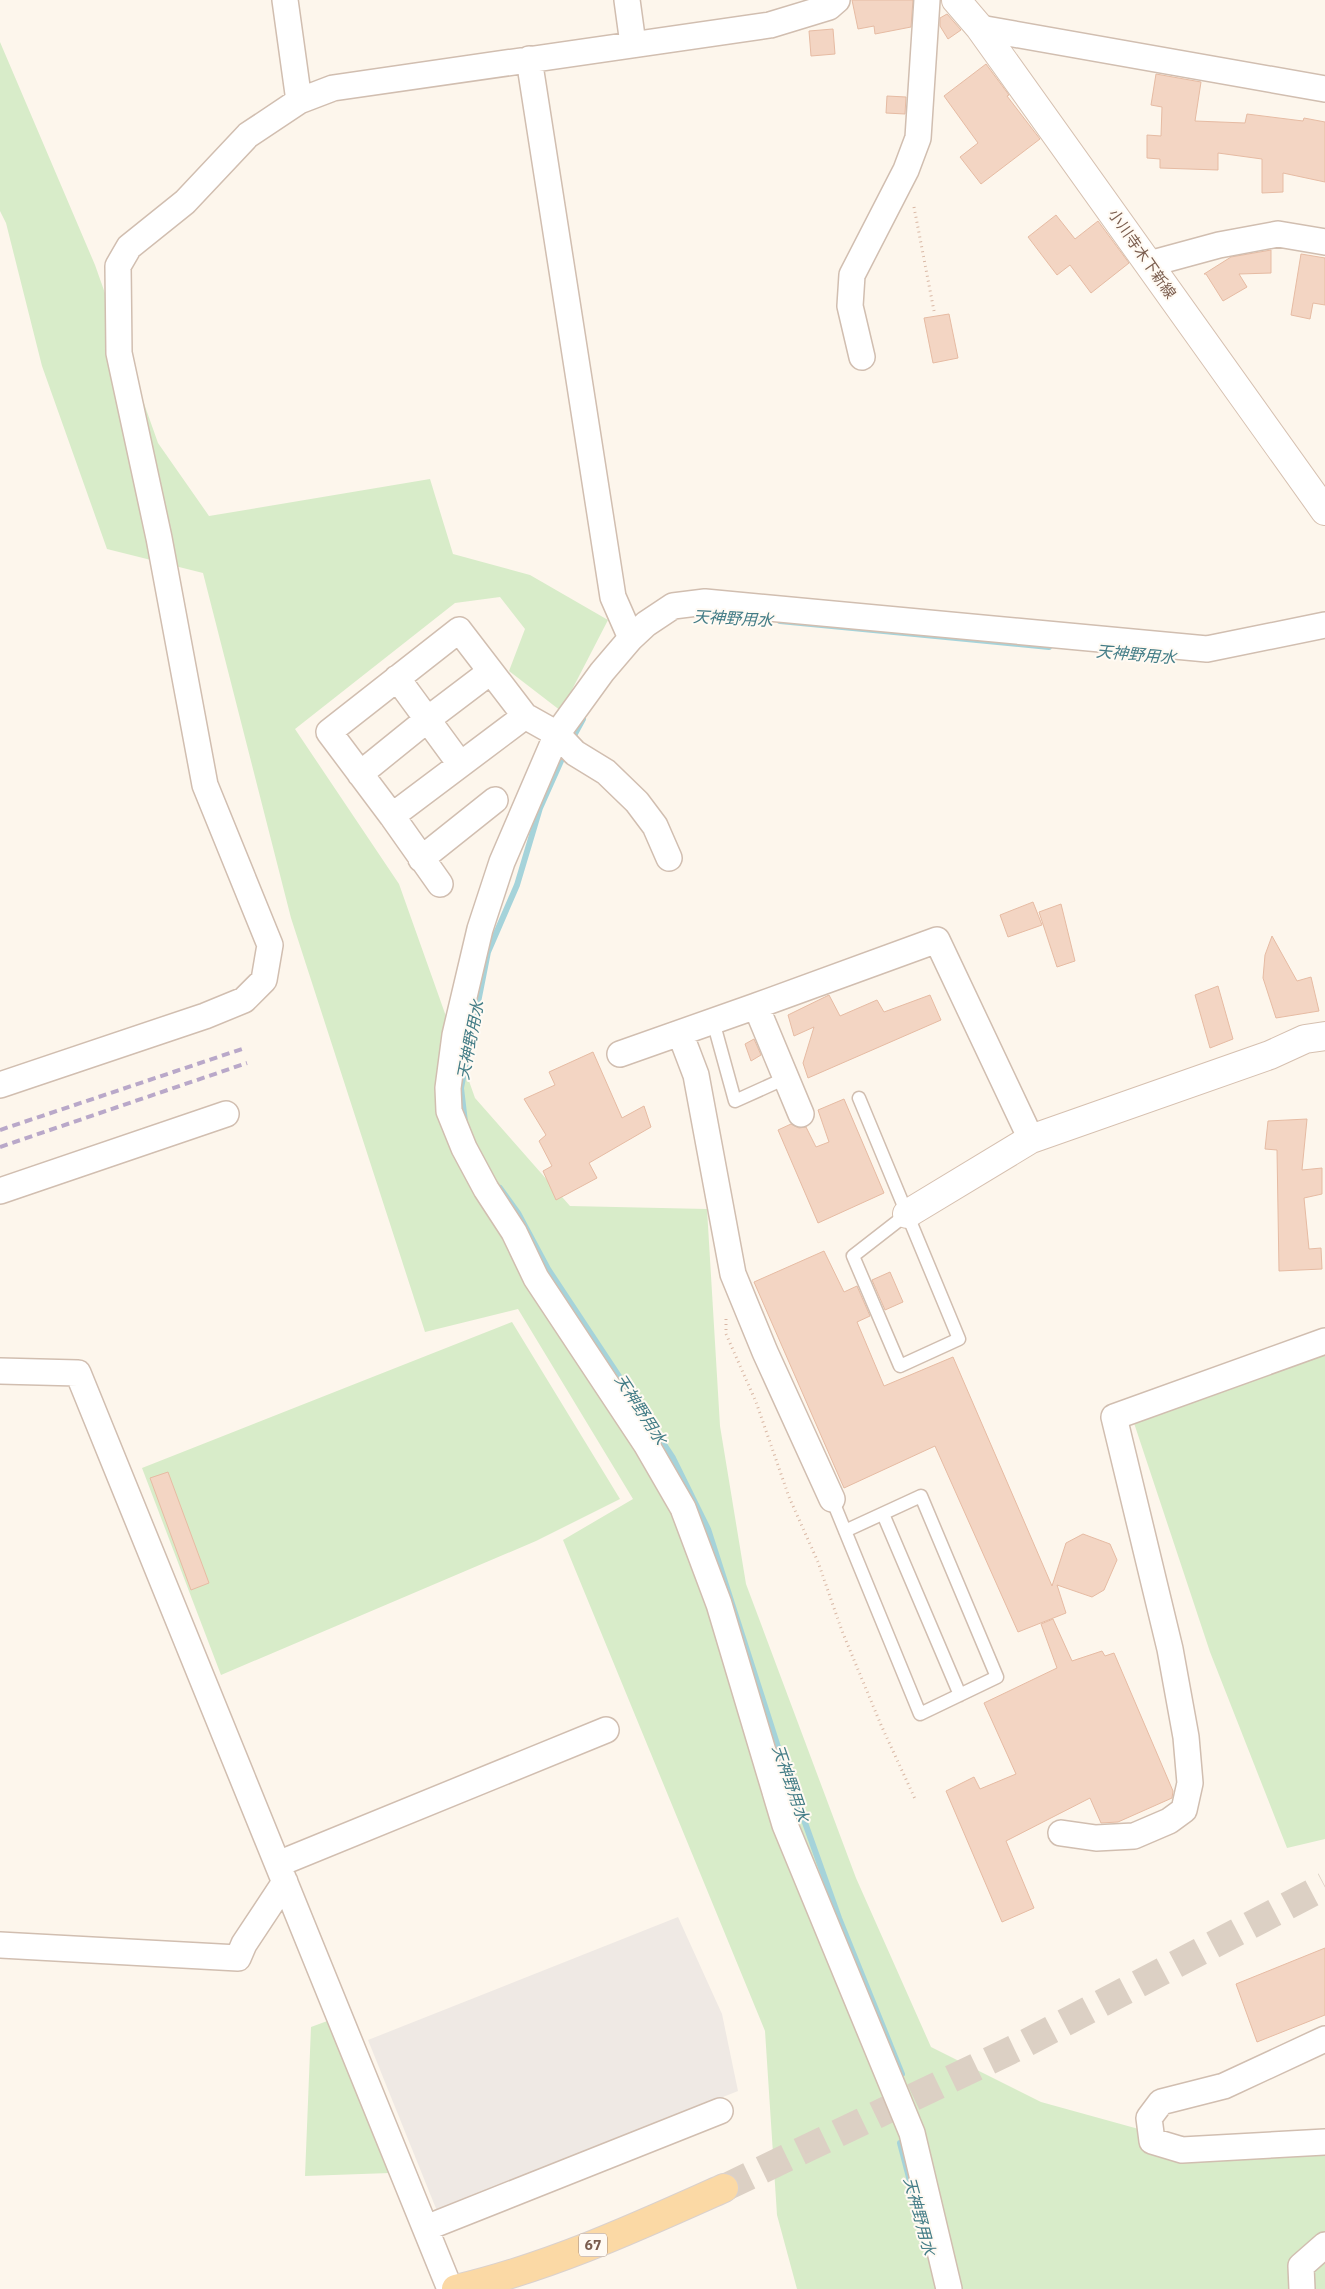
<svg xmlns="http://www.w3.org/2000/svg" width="1325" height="2289" viewBox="0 0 1325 2289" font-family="'IBM Plex Sans','Noto Sans JP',sans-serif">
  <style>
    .industrial { fill: #efe9e4 }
    .green { fill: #d8ecc9 }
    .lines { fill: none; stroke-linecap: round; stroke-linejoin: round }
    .stream { stroke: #a5d3da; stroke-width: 6 }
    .building { fill: #f3d5c3; stroke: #e6bba3 }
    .primary-tunnel { stroke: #dcd0c4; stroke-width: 28; stroke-dasharray: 28 14; stroke-linecap: butt }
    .lane-casing { stroke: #d1beb0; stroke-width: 15 }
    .street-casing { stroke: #d1beb0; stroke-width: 28 }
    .secondary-casing { stroke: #d6c0b0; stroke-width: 30 }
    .primary-casing { stroke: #dad1cd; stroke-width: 30 }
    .path { stroke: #d9b8a5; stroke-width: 3; stroke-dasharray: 1 4; stroke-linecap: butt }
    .lane { stroke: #fff; stroke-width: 12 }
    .street { stroke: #fff; stroke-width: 25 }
    .secondary { stroke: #fff; stroke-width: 28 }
    .primary { stroke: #fbd9a5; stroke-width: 28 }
    .rail { stroke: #b9a8c9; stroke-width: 4; stroke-dasharray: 8 5; stroke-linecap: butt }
    .labels { text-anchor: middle; stroke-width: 4; stroke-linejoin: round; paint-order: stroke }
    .shield { fill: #fffaf3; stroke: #a28b7f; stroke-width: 1 }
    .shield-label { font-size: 14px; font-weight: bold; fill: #7a5c4d }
    .street-label { font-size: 15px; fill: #7a5c4d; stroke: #fffaf3 }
    .water-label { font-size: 16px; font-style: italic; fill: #437c86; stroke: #fffaf3 }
  </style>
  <rect width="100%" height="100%" fill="#fdf6ec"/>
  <!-- industrial -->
  <path class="industrial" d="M678,1917L722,2014L738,2091L437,2211L368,2040Z"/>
  <!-- green -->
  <path class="green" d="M0,42L95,265L158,443L209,516L430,479L453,554L530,575L608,620L561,711L509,671L525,629L500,597L455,603L295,729L399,884L475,1098L570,1206L707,1209L720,1426L746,1584L856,1878L931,2047L1041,2102L1211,2149L1325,2151V2289H797L777,2215L765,2031L563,1540L633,1499L518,1309L425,1332L291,918L203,573L107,549L42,366L6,223L0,211Z
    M512,1322L620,1499L536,1541L221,1675L142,1468Z
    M1325,1355V1839L1287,1848L1210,1652L1132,1417Z
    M330,2020L390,2173L305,2176L311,2027Z"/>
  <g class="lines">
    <!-- stream -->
    <path class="stream" d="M780,621L1049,647
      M571,741L583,719
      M465,1122L461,1088L488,952L517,885L540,808L565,752
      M500,1188L518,1213L548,1269L673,1458L708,1529L778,1747L839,1918L902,2074
      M900,2143L924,2235"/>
  </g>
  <!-- building -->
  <path class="building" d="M852,0H913L911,27L875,34L874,26L858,29Z
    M947,14L961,30L948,39L940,26V18Z
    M833,29L835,54L811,56L809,31Z
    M986,64L1009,95L1007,96L1040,139L981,184L960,157L978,143L944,96Z
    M1156,74L1201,82L1195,121L1245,123L1247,114L1303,121L1304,118L1325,122V182L1283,173V192L1262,193V159L1218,153V170L1160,168V159L1147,158V135L1161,136L1162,107L1151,105Z
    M887,96L906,97L905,114L886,113Z
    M1056,215L1075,239L1098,221L1129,263L1091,293L1070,265L1057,275L1028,237Z
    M1271,250V273L1239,274L1247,287L1223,301L1206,274H1204L1231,257Z
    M1301,254L1325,258V305L1313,303L1310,319L1291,315Z
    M949,314L958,358L933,363L924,318Z
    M1033,902L1042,925L1008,937L1000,915Z
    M1061,904L1075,961L1057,967L1039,912Z
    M1272,936L1297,981L1311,977L1319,1011L1276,1018L1263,978L1265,955Z
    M1218,986L1233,1039L1210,1048L1195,995Z
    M829,995L840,1016L877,1000L884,1012L930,995L941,1020L808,1078L803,1063L814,1027L794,1036L788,1015Z
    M754,1039L761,1055L751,1061L745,1044Z
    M593,1052L622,1118L644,1106L651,1127L589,1163L597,1178L556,1200L543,1171L552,1166L539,1141L546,1135L524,1099L555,1085L549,1072Z
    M844,1099L884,1193L818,1223L778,1130L791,1124L799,1128L806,1127L816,1147L829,1142L818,1110Z
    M1307,1119L1302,1170L1322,1168V1194L1304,1198L1309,1249L1321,1248L1322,1269L1279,1271L1277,1150L1265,1149L1268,1121Z
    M824,1251L844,1292L857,1286L870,1316L857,1322L884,1386L953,1357L1052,1586L1066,1543L1083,1534L1110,1544L1117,1560L1104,1590L1092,1597L1057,1585L1066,1613L1018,1632L935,1446L844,1488L754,1282Z
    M890,1272L903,1302L885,1310L872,1280Z
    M168,1472L209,1583L191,1590L150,1478Z
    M1053,1619L1072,1661L1102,1651L1105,1656L1114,1653L1173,1791L1172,1798L1118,1822L1101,1823L1090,1798L1006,1841L1034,1908L1002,1922L946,1791L974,1777L980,1789L1016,1774L984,1703L1057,1668L1041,1624Z
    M1325,1948V2015L1257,2042L1236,1984Z"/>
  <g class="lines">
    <!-- primary-tunnel -->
    <path class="primary-tunnel" d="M724,2188L1024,2044L1325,1886"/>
    <!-- lane casing -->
    <g class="lane-casing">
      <path id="lane" d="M713,1021L735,1101L786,1078
        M859,1098L959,1339L900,1366L853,1256L907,1214
        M832,1499L920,1714L997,1677L921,1496L845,1531
        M883,1514L960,1695"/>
    </g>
    <!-- street casing -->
    <g class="street-casing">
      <path id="street" d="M285,0L299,101
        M627,0L633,44
        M980,28L1325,89
        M529,59L613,597L631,638L646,624L673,606L705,602L1207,649L1325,625
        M1149,264L1219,245L1278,234L1325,242
        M862,357L850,306L852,275L906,170L918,138L927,0
        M631,638L602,672L557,734L575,753L606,772L637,802L655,826L669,858
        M397,678L460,764
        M525,716L392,816L329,732L459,630L525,716L557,734L502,862L480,929L455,1035L448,1088L449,1111L464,1148L486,1189L514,1232L536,1278L646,1444L683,1508L719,1604L785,1825L912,2133L949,2289
        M360,774L428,719L490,672
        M392,816L440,884
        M421,859L495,800
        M680,1033L696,1075L733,1274L765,1352L832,1499
        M620,1054L756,1006
        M0,1085L205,1016L244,1000L264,980L270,945L205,785L159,538L119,353L118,266L129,247L185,202L248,135L299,101L333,88L770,25L829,7L837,0
        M801,1114L756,1006L937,940L1031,1139
        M0,1191L226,1114
        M0,1371L78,1373L450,2289
        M1061,1833L1096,1838L1134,1836L1169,1821L1184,1810L1190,1783L1186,1737L1170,1649L1114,1417L1325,1341
        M278,1864L606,1730
        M0,1945L238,1958L244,1944L285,1882
        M1325,2039L1224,2086L1161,2102L1149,2118L1152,2141L1182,2150L1325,2142
        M426,2228L720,2111
        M1302,2289L1301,2266L1325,2245"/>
    </g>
    <!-- secondary casing -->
    <g class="secondary-casing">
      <path id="secondary" d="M956,0L980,28L1325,511
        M907,1214L1031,1139L1270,1055L1305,1039L1325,1036"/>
    </g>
    <!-- primary casing -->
    <g class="primary-casing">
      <path id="primary" d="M456,2289C550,2267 637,2227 724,2188"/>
    </g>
    <!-- path -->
    <path class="path" d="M914,207L934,311
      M726,1319V1334L756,1402L789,1497L818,1562L842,1631L881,1725L916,1801"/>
    <!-- lane -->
    <use href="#lane" class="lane"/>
    <!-- street -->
    <use href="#street" class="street"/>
    <!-- secondary -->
    <use href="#secondary" class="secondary"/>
    <!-- primary -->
    <use href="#primary" class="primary"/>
    <!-- rail -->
    <path class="rail" d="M0,1130L242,1049
      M0,1147L247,1063"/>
  </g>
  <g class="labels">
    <!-- shield labels -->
    <rect class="shield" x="579" y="2233.5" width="28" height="23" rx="4"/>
    <g class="shield-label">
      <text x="593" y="2250">67</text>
    </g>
    <!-- street labels -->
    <g class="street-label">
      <text transform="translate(1142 254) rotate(55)" y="5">小川寺木下新線</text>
    </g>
    <!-- water labels -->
    <g class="water-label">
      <text transform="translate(733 618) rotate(3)" y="6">天神野用水</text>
      <text transform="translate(1136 654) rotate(5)" y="6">天神野用水</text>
      <text transform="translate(470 1040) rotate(-79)" y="6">天神野用水</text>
      <text transform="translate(641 1409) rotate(57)" y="6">天神野用水</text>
      <text transform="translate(791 1783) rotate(71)" y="6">天神野用水</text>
      <text transform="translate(920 2216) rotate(75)" y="6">天神野用水</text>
    </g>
  </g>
</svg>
